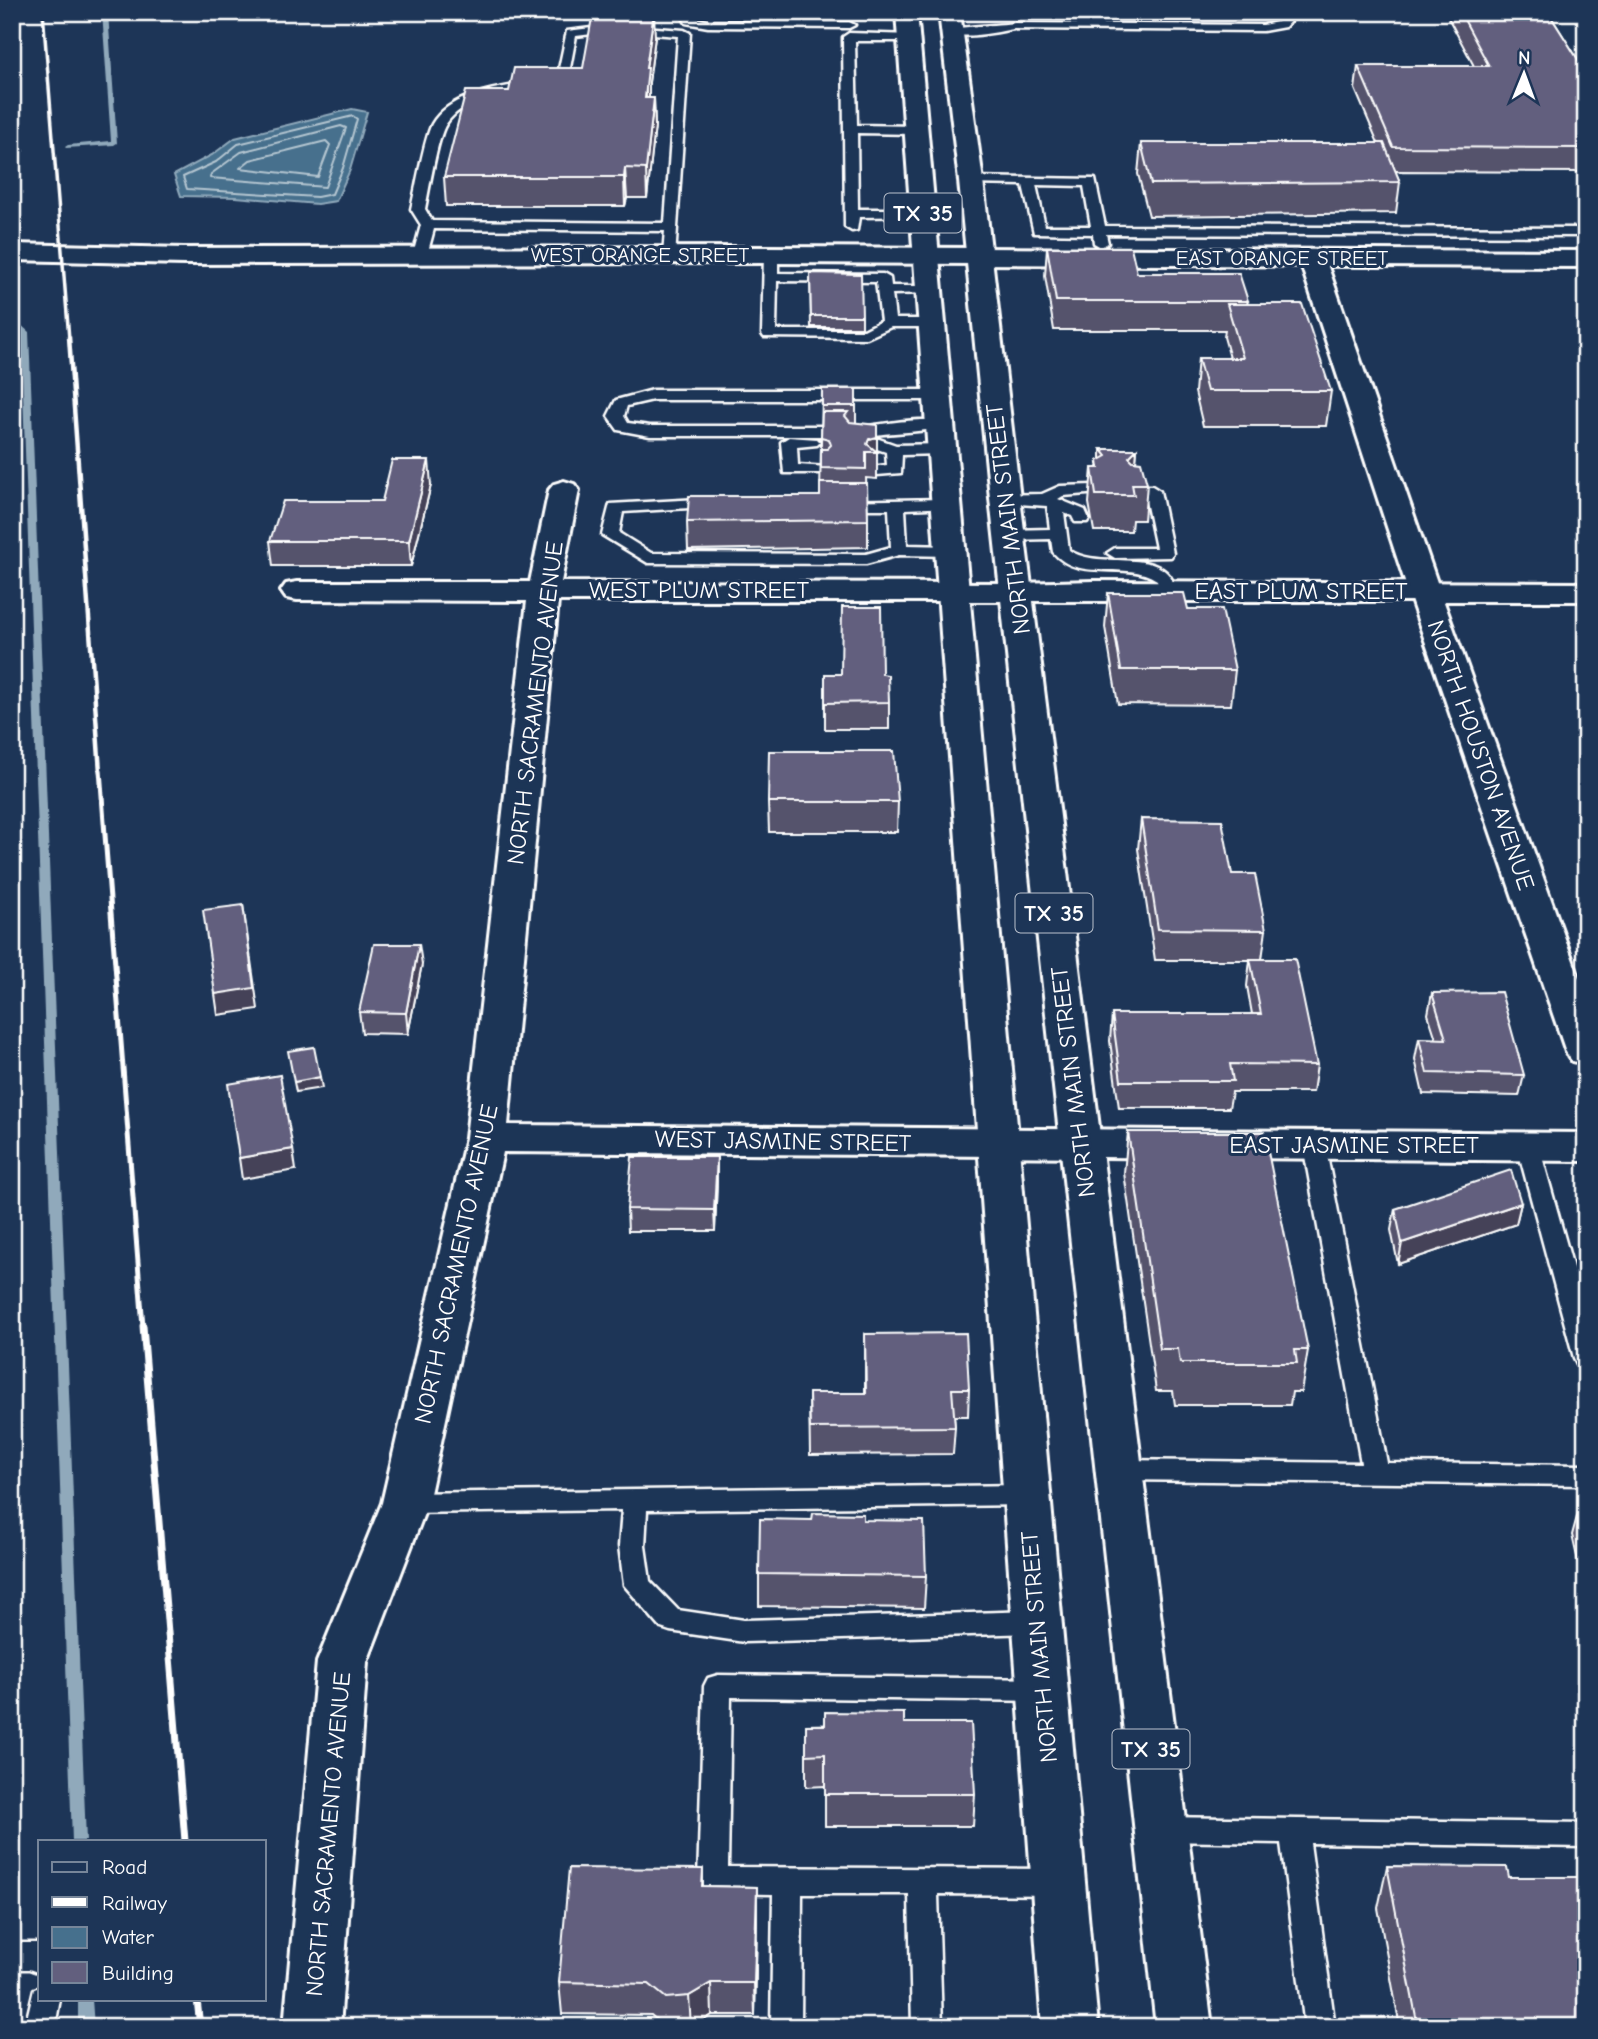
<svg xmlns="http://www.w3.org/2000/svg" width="1598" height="2039" viewBox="0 0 1598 2039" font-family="'Comic Neue',sans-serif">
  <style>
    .water { fill: #46708d; stroke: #90a9bb; stroke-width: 2 }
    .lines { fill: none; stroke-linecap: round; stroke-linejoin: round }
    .shore { stroke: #b5c6d1; stroke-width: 2 }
    .stream { fill: #90a9bb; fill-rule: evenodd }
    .lane-casing { stroke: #fff; stroke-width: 5 }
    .street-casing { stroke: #fff; stroke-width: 6 }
    .secondary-casing { stroke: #fff; stroke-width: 6 }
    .primary-casing { stroke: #fff; stroke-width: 6 }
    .lane { fill: #1d3557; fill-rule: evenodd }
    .street { fill: #1d3557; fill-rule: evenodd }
    .secondary { fill: #1d3557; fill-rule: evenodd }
    .primary { fill: #1d3557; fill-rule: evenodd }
    .rail-far3 { stroke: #fff; stroke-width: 3.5 }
    .rail-far2 { stroke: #fff; stroke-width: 4.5 }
    .rail-far1 { stroke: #fff; stroke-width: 5 }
    .rail { stroke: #fff; stroke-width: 7 }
    .wall { fill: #54526c; stroke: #fff; stroke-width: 2 }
    .shaded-wall { fill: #454258; stroke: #fff; stroke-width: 2 }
    .building { fill: #625f7e; stroke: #fff; stroke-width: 2 }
    .labels { text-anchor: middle; stroke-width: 6; stroke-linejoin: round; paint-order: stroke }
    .far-street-label { font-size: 21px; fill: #fff; stroke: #1d3557 }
    .shield { fill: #1d3557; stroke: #bbc2cd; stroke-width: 2 }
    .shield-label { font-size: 23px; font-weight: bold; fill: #fff }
    .street-label { font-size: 24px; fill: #fff; stroke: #1d3557 }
  </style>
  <rect width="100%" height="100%" fill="#1d3557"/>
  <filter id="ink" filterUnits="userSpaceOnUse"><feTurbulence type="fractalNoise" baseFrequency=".0143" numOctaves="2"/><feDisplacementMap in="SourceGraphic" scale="14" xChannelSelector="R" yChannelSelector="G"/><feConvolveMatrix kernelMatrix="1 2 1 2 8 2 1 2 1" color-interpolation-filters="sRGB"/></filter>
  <g filter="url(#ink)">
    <!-- water -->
    <path class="water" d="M352,109L367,112L350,170L336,201L317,204L236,197L181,196L174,175L212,155L235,138Z"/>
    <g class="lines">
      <!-- shore -->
      <path class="shore" d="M353,116L357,119L343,168L332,194L317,197L187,189L183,177L216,162L238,144Z
        M341,126L346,128L325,187L210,178L211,174L241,152Z
        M326,141L330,145L318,177L240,168L250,160Z"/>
      <!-- stream -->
      <path class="stream" d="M102,12H108L117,143L114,145L66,148L65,147L68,145L111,141Z
        M12,150L22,149L25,151L12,154Z
        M12,317L29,332L86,1841H72L21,332L12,323Z
        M78,1999H92L94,2027H78Z"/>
      <!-- lane casing -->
      <g class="lane-casing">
        <path id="lane" d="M680,12H692L695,18L708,21L849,22L855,25L849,28L708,27L686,23Z
          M1280,12H1292L1294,17L1285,27L1263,31L1014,29C997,32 959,41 945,31C951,27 1001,25 1014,23L1263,25L1277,22L1282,17Z
          M616,25L684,30L690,33L675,258L670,259L663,255L665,231L434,229L427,255L420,259L415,258L413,255L421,225L411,209C416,189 424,139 432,124C453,87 520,86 557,78L567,31ZM616,31L678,36L665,223L432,221L425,209C429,191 437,137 446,124C471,88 529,93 567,84L576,36Z
          M849,33L912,35L914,37L908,41H855L857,125L916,126L922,130L916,134L857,133L858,209H923L930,213L928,216L859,217L857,230L852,231L845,227L843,37Z
          M971,177L1095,179L1105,226L1586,228V236L1106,234L1108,243L1101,247L1094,243L1093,234L1034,233L1023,185L966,184V178ZM1036,185L1084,186L1091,226H1045Z
          M771,251L778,255V273L883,274L890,278L891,286H935L937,289L930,293L892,294L895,319H932L939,323L932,327H891L867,338L764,337L762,334L764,255ZM777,281L876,282L881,321L864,330H776Z
          M653,390H937L945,395L937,400H653L627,406L624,416L628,423L650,426H867C885,424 936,414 949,425C942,431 882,433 867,436H650L618,430L608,416L616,400Z
          M789,437L817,439L820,442L817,445L797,447L798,465L827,467L829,470L827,473H784L781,442Z
          M855,438L879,439L896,445L942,444L950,449L942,454L902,455L901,473L877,475L869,470L871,467L887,465L886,452L877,449L850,446L847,443L850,440Z
          M1094,485L1100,487L1102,490L1100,493L1063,496L1058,499L1085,510L1089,519L1087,522H1075L1072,516L1064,513L1069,550C1100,572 1165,543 1176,590L1174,594H1162L1157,580C1126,559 1079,584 1053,552L1051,539L1010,540L1002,535L1010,530L1050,529L1047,506L1005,503L997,498L999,495L1042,494L1060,486Z
          M1136,486H1152L1160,491L1173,553L1171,557L1115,558L1107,553L1115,548H1156L1145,496L1130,494L1128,491Z
          M717,498L725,503L723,506L623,512L619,533L651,553L866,554L891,547L889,509H840L834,507L832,504L834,501L946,499L952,501L954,504L952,507L905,509L907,545L950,546L958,551L950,556L899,555L866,564L648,563L602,535L610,504Z
          M1314,1138L1322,1140L1325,1145L1387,1463L1586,1465V1485L1119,1480L1110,1477L1106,1470L1110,1463L1119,1460L1361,1463L1303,1145L1306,1140Z
          M1528,1139L1536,1141L1539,1146L1586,1314V1367L1577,1364L1574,1358L1517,1146L1520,1141Z
          M1026,1485L1035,1488L1039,1495L1035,1502L1026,1505L647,1510L645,1546L650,1581L678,1610L744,1620L1038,1611L1047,1614L1051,1622L1047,1630L1038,1633L744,1642L670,1631L661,1628L624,1585L619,1546L622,1510L405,1513L396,1510L392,1503L396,1496L405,1493Z
          M718,1675L1043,1679L1053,1682L1057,1690L1053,1698L1043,1701L731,1697L728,1867L1058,1869L1068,1873L1073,1882L1068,1891L1058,1895L938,1894L942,2027H912L909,1894H802L801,2027H771L773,1894L713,1893L703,1889L698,1880L704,1686L708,1678Z
          M1160,1817L1586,1823V1847L1310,1843L1335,2027H1305L1281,1843L1160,1841L1150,1838L1146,1829L1150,1820Z
          M12,1943H40V1973L29,1969H12Z
          M40,1987V1999H60L55,2027H25L34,1989Z"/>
      </g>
      <!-- street casing -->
      <g class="street-casing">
        <path id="street" d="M1312,250L1321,253L1325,258L1440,591L1586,997V1064L1572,1061L1566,1052L1408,591L1299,258L1303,253Z
          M564,481L574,484L579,490L561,582L1016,583L1027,585L1032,592L1027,599L1016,601H558L508,1125L1586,1133V1161L503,1152L428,1503L367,1662L340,2027H284L317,1662L382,1503L466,1138L527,601L297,600L286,598L281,591L286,584L297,582H530L549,490L554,484Z"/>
      </g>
      <!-- secondary casing -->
      <g class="secondary-casing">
        <path id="secondary" d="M12,244L184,248L771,247L1586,251V267L771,263L184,264L12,260Z
          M1094,581L1586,583V601H1016L1005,599L1000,592L1005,585L1016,583Z"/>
      </g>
      <!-- primary casing -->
      <g class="primary-casing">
        <path id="primary" d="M896,12H917L1098,2027H1042Z
          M939,12H960L983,181L1020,498L1212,2027H1156L990,498L959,181Z"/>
      </g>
      <!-- lane -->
      <use href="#lane" class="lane"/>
      <!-- street -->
      <use href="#street" class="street"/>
      <!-- secondary -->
      <use href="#secondary" class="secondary"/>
      <!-- primary -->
      <use href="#primary" class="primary"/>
      <!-- rail-far3 -->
      <path class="rail-far3" d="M43,12L69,339"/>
      <!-- rail-far2 -->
      <path class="rail-far2" d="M69,337L100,772"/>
      <!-- rail-far1 -->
      <path class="rail-far1" d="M100,770L143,1327"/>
      <!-- rail -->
      <path class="rail" d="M143,1326L185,1841
        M197,1999L200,2027"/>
    </g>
    <!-- wall -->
    <path class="wall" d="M742,12H791V19H742Z
      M1445,12H1548L1586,72V172L1395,171L1400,182L1396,213L1149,216L1138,174L1141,143H1378L1355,89L1358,66H1474Z
      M655,37L649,82V98H654L655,126L647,198H627L625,206H446L444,177L509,91L583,68Z
      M1047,247L1137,273L1248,301L1247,304L1331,391L1326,426H1203L1195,392L1198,358H1230L1224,337L1225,330H1054L1045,276Z
      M810,273L862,316V327H811Z
      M822,389L856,406V423L877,452V479L866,478L868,520V547L688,550L687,522L820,496Z
      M1101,449H1137L1136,462L1147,484L1144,520H1132L1131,531H1094L1089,503L1092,468H1097L1098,461L1101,459Z
      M431,485L411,566H273L270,541Z
      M1108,593L1188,609L1235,670L1231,705L1118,704L1105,627Z
      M825,674H882L889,702V729H825Z
      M768,802H898L897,832H769Z
      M1141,819L1232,874L1266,930L1262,959L1317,1065L1313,1092H1232L1229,1108H1119L1110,1041L1112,1014H1252L1247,986L1250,960H1155L1138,849Z
      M422,964L408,1034L362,1033L359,1012Z
      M1432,993L1524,1075L1519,1096L1423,1094L1415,1059L1419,1038L1436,1039L1428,1014Z
      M1128,1132L1308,1350L1301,1392H1292L1290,1405H1175L1173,1391H1156L1124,1173Z
      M717,1179L715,1231H628L627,1209Z
      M1521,1203L1516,1224L1398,1264L1391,1230L1395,1209Z
      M865,1334L969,1389L968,1416H954L955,1427L953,1454L810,1455L809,1393H865Z
      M1578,1513H1586V1596L1572,1535Z
      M863,1520L926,1576L924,1608L759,1606V1574Z
      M904,1723L975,1794L973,1826H825V1786L806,1787V1725Z
      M1387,1866L1509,1877L1586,2027H1400L1378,1908Z
      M703,1869V1886L757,1887V1919L755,2015H712L693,2027H665L651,2015L562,2014L559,1982Z"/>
    <!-- shaded-wall -->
    <path class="shaded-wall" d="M654,12L655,37L649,82V96L646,126V68Z
      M654,98L655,126L647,198L646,169Z
      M625,168L627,198L625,206L624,177Z
      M877,437V452L867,444L869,439Z
      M1137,449L1134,484H1132L1129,457Z
      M429,460L431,485L411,566L409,541Z
      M243,905L258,1009L218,1015L215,994Z
      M419,944L422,964L408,1034L406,1013Z
      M320,1077L322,1088L296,1092L294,1082Z
      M293,1149L296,1170L242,1179L239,1158Z
      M717,1157V1179L715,1231L714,1210Z
      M1521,1203L1516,1224L1398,1264L1402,1243Z
      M757,1887V1919L755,2015L754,1983Z
      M711,1983L712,2015L693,2027H691L689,1996Z"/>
    <!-- building -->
    <path class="building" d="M593,12H654L646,68H648L645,98H654L646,169L625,168L624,177H444L466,91H509L514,68H583Z
      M1460,12H1548L1586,72V148L1393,147L1358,66H1489Z
      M1141,143H1384L1400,182L1151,184Z
      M1047,247H1131L1137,273H1239L1248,301H1056Z
      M810,273L861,274L862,316H811Z
      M1227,304H1302L1331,391H1207L1198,358H1243Z
      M822,389H856V406H822Z
      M822,412H848L845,416L850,422L877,425V437L869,439L867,444L877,452H866V469L821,468V449H827L831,445L829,439L821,437Z
      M1101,449H1137L1129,457L1133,461L1141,462L1147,484H1132L1134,495H1096L1092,468H1099L1098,461L1107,456Z
      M392,460H429L409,541H270L283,501H382Z
      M820,483H867L868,520L687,522L689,496H820Z
      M1108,593H1184L1188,609H1222L1235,670H1121Z
      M842,607H881L882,674L888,675L889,702L825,703V674H841Z
      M769,751H894L898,802H768Z
      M1141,819L1222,820L1232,874H1255L1266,930L1158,929Z
      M243,905L254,988L215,994L203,910Z
      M374,944H419L406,1013L359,1012Z
      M1250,959H1295L1317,1065L1230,1064L1233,1081H1121L1112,1014H1261Z
      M1501,992L1524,1075L1427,1073L1419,1038L1446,1039L1432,993Z
      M314,1047L320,1077L294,1082L288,1051Z
      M280,1075L293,1149L239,1158L228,1084Z
      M1128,1132H1264L1308,1350H1295L1297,1363H1180L1178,1349H1160Z
      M632,1157H717L714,1210L627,1209Z
      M1511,1170L1521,1203L1402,1243L1395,1209Z
      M966,1333L969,1389H952L955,1427L810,1428L809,1393H866L865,1334Z
      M813,1513L863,1514V1520L924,1521L926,1576L759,1574L760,1519L812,1520Z
      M1578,1513H1586V1547Z
      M825,1712L904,1713V1723H971L975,1794H825V1754L806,1755V1725H825Z
      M1387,1866L1507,1867L1509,1877H1586V2027H1418Z
      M569,1868L703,1869L702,1886L757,1887L754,1983H711L689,1996L666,1998L649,1984L559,1982Z"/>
  </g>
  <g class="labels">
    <!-- far-street labels -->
    <g class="far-street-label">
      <text x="640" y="262">WEST ORANGE STREET</text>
      <text x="1282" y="265">EAST ORANGE STREET</text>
    </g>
    <!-- shield labels -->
    <g class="shield">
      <rect x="884.5" y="193.5" width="77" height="39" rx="5"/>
      <rect x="1015.5" y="893.5" width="77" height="39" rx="5"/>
      <rect x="1112.5" y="1729.5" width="77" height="39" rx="5"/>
    </g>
    <g class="shield-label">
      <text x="923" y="221">TX 35</text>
      <text x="1054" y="921">TX 35</text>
      <text x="1151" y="1757">TX 35</text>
    </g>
    <!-- street labels -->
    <g class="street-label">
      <text transform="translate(1008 519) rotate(-97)" y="8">NORTH MAIN STREET</text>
      <text x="699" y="598">WEST PLUM STREET</text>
      <text x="1301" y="599">EAST PLUM STREET</text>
      <text transform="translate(535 703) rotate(-83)" y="8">NORTH SACRAMENTO AVENUE</text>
      <text transform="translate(1481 755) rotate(71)" y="8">NORTH HOUSTON AVENUE</text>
      <text transform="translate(1073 1082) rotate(-97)" y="8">NORTH MAIN STREET</text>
      <text transform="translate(783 1141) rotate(1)" y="8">WEST JASMINE STREET</text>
      <text x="1354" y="1153">EAST JASMINE STREET</text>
      <text transform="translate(456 1264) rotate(-78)" y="8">NORTH SACRAMENTO AVENUE</text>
      <text transform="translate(1039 1647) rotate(-95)" y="8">NORTH MAIN STREET</text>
      <text transform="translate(328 1834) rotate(-85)" y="8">NORTH SACRAMENTO AVENUE</text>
    </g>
  </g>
  <!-- margin -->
  <rect width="1598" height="2039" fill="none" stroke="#1d3557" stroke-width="42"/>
  <rect x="21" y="21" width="1556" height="1997" fill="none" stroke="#fff" stroke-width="2.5" filter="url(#ink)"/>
  <!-- legend -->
  <rect x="38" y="1840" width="228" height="161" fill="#1d3557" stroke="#77869a" stroke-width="2"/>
  <rect x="52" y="1862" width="35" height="10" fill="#1d3557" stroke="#77869a" stroke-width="2"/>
  <text x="102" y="1874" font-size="21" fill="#ffffff">Road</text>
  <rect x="52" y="1897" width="35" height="10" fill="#ffffff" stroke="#77869a" stroke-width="2"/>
  <text x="102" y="1910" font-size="21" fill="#ffffff">Railway</text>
  <rect x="52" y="1927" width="35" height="21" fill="#46708d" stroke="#77869a" stroke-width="2"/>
  <text x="102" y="1944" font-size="21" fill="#ffffff">Water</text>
  <rect x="52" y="1962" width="35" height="21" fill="#625f7e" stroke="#77869a" stroke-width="2"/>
  <text x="102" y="1980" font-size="21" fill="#ffffff">Building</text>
  <!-- north arrow -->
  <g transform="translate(1524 74) rotate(1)" stroke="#1d3557" stroke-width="5" paint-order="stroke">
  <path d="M0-5L12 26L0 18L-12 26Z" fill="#ffffff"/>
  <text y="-10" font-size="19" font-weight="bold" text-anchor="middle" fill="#ffffff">N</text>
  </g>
</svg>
